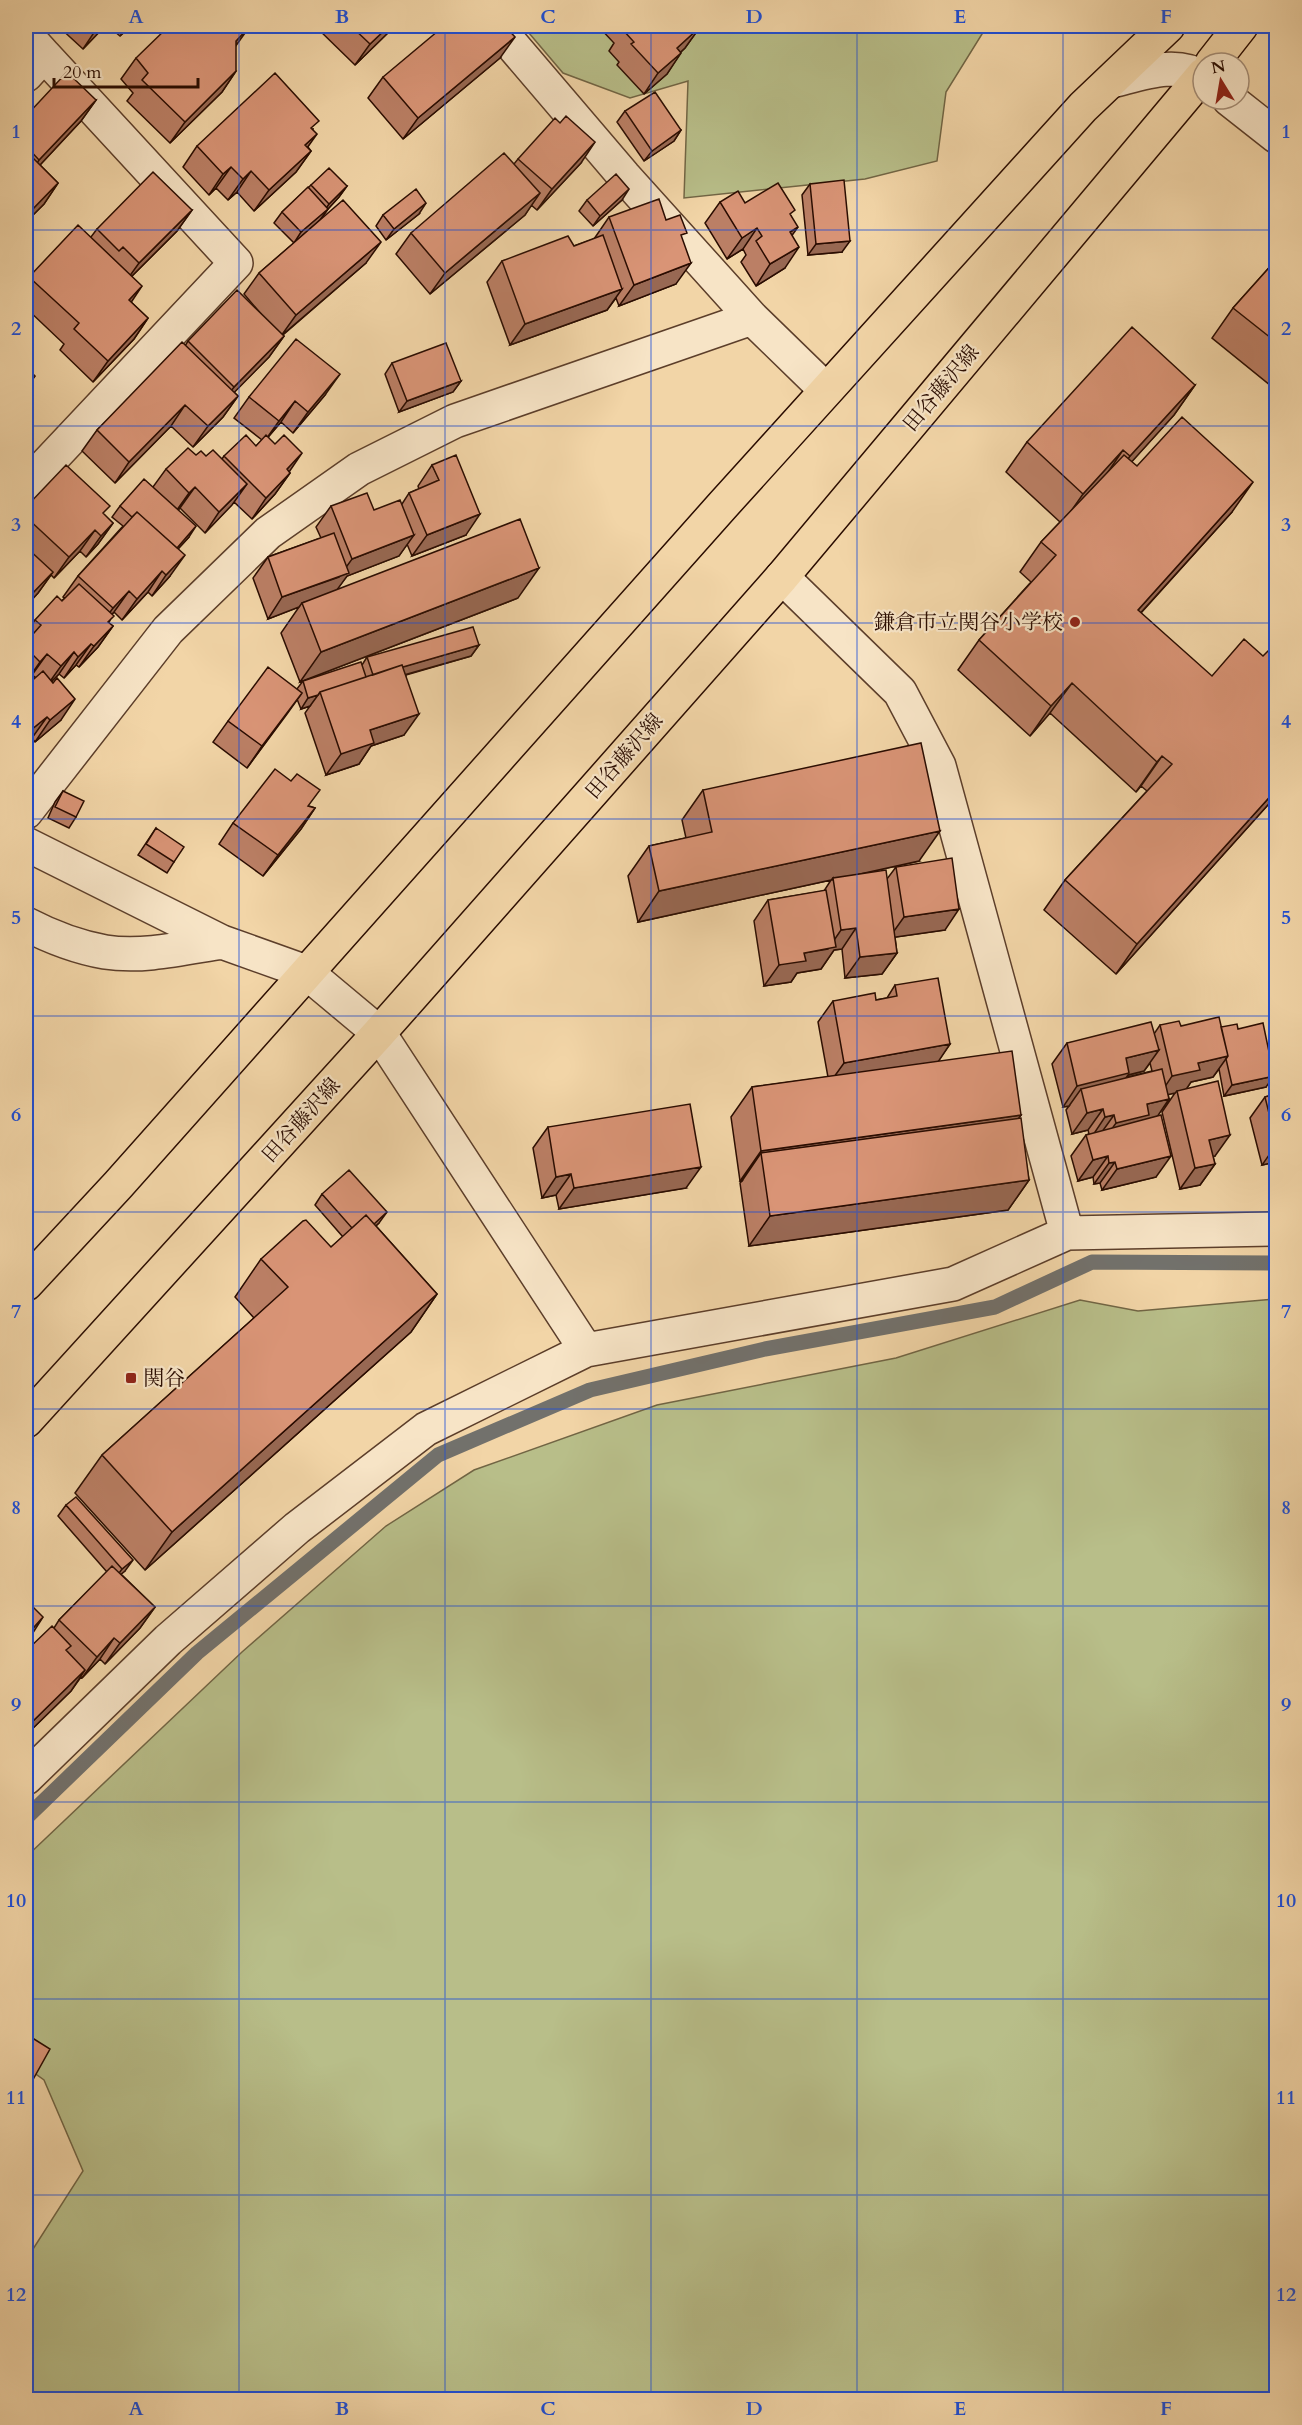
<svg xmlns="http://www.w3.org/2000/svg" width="1302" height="2425" viewBox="0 0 1302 2425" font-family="Cardo,'Noto Serif JP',serif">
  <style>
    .green { fill: #b8be89; stroke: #716544; stroke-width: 1.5 }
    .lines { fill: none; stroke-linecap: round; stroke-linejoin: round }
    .stream { stroke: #72716c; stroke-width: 15 }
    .minor-casing { stroke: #5c3e2a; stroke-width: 36 }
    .major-casing { stroke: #2a0c00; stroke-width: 36 }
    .minor { stroke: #f7e4c6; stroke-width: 33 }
    .major { stroke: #f2d5a7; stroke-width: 33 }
    .wall { fill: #bb7f65; stroke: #2a0c00; stroke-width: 1.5; fill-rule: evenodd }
    .shaded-wall { fill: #986853; stroke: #2a0c00; stroke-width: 1.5 }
    .building { fill: #d99476; stroke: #2a0c00; stroke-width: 1.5 }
    .grid { fill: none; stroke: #1d4ed8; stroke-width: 1.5; stroke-opacity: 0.55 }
    .poi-dot { fill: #8f2418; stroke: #f7e4c6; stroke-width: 2 }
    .labels { text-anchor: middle; stroke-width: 4.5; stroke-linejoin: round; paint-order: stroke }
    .street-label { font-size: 21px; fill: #2a0c00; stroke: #f7e4c6 }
    .poi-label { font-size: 21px; fill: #2a0c00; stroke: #f7e4c6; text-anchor: end }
    .neatline { fill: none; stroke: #1d4ed8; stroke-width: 2 }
    .grid-label { font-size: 20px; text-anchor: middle; font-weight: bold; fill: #1d4ed8 }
  </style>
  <rect width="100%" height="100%" fill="#f2d5a7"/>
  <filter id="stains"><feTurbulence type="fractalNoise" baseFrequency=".00333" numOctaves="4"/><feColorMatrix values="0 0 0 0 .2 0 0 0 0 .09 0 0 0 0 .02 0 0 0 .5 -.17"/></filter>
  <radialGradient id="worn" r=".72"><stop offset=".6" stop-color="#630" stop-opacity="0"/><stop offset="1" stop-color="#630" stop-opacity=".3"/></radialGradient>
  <!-- green -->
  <path class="green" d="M523,26H987L946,92L937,161L865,179L684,198L688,81L630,98L563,73Z
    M1276,1299V2399H26V2260L83,2171L44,2080L26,2067V1857L242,1652L386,1526L474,1470L657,1405L896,1358L1080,1300L1138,1311Z"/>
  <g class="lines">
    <!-- stream -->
    <path class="stream" d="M26,1818L197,1653L438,1455L590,1390L765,1349L995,1307L1092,1262L1276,1263"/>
    <!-- minor casing -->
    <g class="minor-casing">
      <path id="minor" d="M496,26L624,176L752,318L826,390
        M26,35L44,55L26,75
        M1112,81C1141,74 1176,60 1203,78
        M1229,99L1276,136
        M26,486L236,263L44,55
        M782,577L900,692L939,766L1067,1233
        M26,812L168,630L268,533L359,469L455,421L752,318
        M26,844L222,942L306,972L379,1033L586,1350
        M26,924C51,937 77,947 105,952C143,958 184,948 222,942
        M26,1778L168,1640L297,1528L426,1429L586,1350L953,1284L1067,1233L1276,1229"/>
    </g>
    <!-- major casing -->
    <g class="major-casing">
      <path id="major" d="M1212,63L1241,26
        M26,1284L118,1185L722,506L1083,107L1168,26
        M26,1421L379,1033L782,577L1203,75"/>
    </g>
    <!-- minor -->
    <use href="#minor" class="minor"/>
    <!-- major -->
    <use href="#major" class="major"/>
  </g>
  <!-- wall -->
  <path class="wall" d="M58,26H105L83,49Z
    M108,26H131L120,36Z
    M315,26H395L355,65Z
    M598,26H698L700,27L685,48L681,52L667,74L644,94L617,65L619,62L609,51L614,43Z
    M136,58L236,71L222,92L170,143L127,101L133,93L121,79Z
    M500,58L403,139L368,98L383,77Z
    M96,100L81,121L40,165L58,183L44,204L26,222V116Z
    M625,111L681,130L674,141L644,161L617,122Z
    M313,129L308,147L311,151L296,172L254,211L237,192L228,200L216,188L209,195L183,167L197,146Z
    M518,159L581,163L537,210L531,205L525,215L430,294L396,254L411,233L514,164Z
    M810,184L842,252L808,255L802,195Z
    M311,185L347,186L339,197L328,209L320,220L366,263L283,335L284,336L269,357L234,392L238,396L223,417L193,447L171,426L115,483L82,451L97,430L185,346L188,341L261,314L244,294L259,273L294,243L274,223L282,212Z
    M587,200H622L593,226L579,211Z
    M720,202L745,203L791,216L792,235L785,268L756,286L741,262L746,255L743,249L727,259L705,223Z
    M192,210L177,231L132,276L131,302L148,318L134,339L93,382L60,350L64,344L26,308V281L29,277L91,237L97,229Z
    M419,214L386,240L376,226L383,215Z
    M609,217L666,220L682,239L676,284L619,306L616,298L607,310L510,345L487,282L502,261L574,246L594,239Z
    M1276,260V390L1212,338L1233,308Z
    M392,363L461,381L453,392L399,412L385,374Z
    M1195,385L1174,415L1131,462L1137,466L1232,512L1141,613L1276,796L1116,974L1044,910L1065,880L1147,791L1141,786L1136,792L1050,713L1030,736L958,670L979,640L1031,582L1020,572L1041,542L1060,522L1006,472L1027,442Z
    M325,395L293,433L281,422L268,437L290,473L275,494L252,519L234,502L205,533L180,508L178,510L189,537L178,549L170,576L152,596L148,592L122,620L114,612L112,614L109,623L113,626L98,647L79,667L76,665L64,678L59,674L52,681L61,720L35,742L32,738L26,743V686L35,677L32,675L26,682V633L35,620L65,598L63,597L78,576L123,526L112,517L120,506L153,487L166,469L196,455L206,456L222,459L224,456L256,446L262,440L234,418L249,397Z
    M432,465L466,535L412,556L407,544L399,556L347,576L337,589L518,598L300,682L281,633L299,607L268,619L253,578L268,557L321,538L316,527L331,506L374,510L402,504L409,493L419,489L418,486Z
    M26,507L104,515L113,523L98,544L86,557L80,551L54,578L51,575L38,593L26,606Z
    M479,645L471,656L406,675L404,735L371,746L359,764L326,775L305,713L310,706L301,709L297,699L247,768L213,742L228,721L297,689L303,681L362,665L367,657Z
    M703,790L919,861L859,874L887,879L896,867L945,930L895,937L897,953L882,974L845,978L842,949L834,950L821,969L797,973L791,982L764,986L754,921L768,900L824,891L831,880L638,922L628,876L649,846L686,838L682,820Z
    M63,791L76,817L69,828L48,818L55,802Z
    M309,806L315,808L301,829L263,876L219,844L233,823Z
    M156,828L174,862L167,873L138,855Z
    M895,985L950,1044L938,1061L1021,1115L1019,1118L1029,1180L1008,1210L749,1246L740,1183L742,1181H740L731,1117L752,1087L828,1077L818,1022L833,1001L876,1000L887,998Z
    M1160,1025L1221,1027L1238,1029L1266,1087L1224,1096L1219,1069L1213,1077L1191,1082L1186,1089L1215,1156L1213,1157L1215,1164L1200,1185L1180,1189L1162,1112L1175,1093L1168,1094L1169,1099L1157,1116L1156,1177L1102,1190L1100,1183L1094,1184L1093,1177L1078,1181L1071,1156L1086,1135L1089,1134L1088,1130L1072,1134L1066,1110L1069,1106L1063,1107L1052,1064L1067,1043L1154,1034ZM1150,1063L1152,1071L1127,1077L1128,1075L1144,1071Z
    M1276,1094V1162L1262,1165L1250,1118L1265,1097Z
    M548,1127L686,1188L559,1209L556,1195L542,1198L533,1148Z
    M322,1194L379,1223L376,1226L437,1294L411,1332L145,1570L75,1493L102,1455L254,1318L235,1297L261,1259L331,1247L343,1237L315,1205Z
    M66,1505L125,1571L121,1574L155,1607L140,1628L105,1664L100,1659L82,1678L81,1677L71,1691L26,1735V1651L54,1628L59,1620L107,1572L58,1516Z"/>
  <!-- shaded-wall -->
  <path class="shaded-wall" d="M99,26H105L83,49L97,28Z
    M128,26H131L120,36Z
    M250,26L235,47L236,41Z
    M389,26H395L355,65L370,44Z
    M700,27L685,48L662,69L677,48Z
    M515,37L500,58L403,139L418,118Z
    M681,53L667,74L644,94L658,73Z
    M236,71L222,92L170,143L185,122Z
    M96,100L81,121L26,180L39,160Z
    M681,130L674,141L644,161L652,151Z
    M317,134L302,155L305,145Z
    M595,142L581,163L537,210L552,189Z
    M311,151L296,172L254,211L269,190Z
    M231,167L216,188L209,195L223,174Z
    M251,171L237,192L228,200L243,179Z
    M58,183L44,204L26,222V216Z
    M347,186L339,197L328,209L320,220L294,243L301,232L323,213L329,204Z
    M629,189L622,200L593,226L600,216Z
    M540,193L525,215L430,294L445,273Z
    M426,203L419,214L386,240L394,229Z
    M192,210L177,231L124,284L139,263Z
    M798,227L783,248L790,232Z
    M757,228L743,249L727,259L742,238Z
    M850,241L842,252L808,255L816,244Z
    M381,242L366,263L281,336L296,315Z
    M799,247L785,268L756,286L770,264Z
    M691,263L676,284L619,306L634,285Z
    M142,286L128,307L129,300Z
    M622,289L607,310L510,345L525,324Z
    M148,318L134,339L93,382L108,361Z
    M284,336L269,357L219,408L234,387Z
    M340,374L325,395L293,433L308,412Z
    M35,376L26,389V386Z
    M461,381L453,392L399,412L407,401Z
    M1195,385L1174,415L1109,487L1130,456Z
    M238,396L223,417L193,447L208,426Z
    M295,401L281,422L264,442L279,421Z
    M185,405L171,426L115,483L129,462Z
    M1123,450L1102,481L1062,524L1083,494Z
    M302,453L287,475V469Z
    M290,473L275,494L252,519L266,498Z
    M1253,482L1232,512L1116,640L1138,610Z
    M247,484L232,505L205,533L219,512Z
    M195,487L180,508L174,514L189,493Z
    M480,514L466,535L412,556L427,535Z
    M113,523L98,544L86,557L101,536Z
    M196,526L189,537L165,563L173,552Z
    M95,530L80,551L54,578L69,557Z
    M414,535L399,556L347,576L334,594L302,603L299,607L268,619L282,597L339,577L352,559Z
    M185,555L170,576L152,596L166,575Z
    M539,568L518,598L300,682L321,652Z
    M162,571L148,592L122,620L137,599Z
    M53,572L38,593L26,606V600Z
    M129,591L114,612L98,629L113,608Z
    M113,626L98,647L79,667L94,646Z
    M91,644L76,665L64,678L78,657Z
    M479,645L471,656L365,686L373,675Z
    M74,652L59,674L46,687L61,666Z
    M47,654L32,675L26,682L40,662Z
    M1072,683L1050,713L1030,736L1051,706Z
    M302,693L287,714L247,768L262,746Z
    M318,695L310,706L301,709L308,698Z
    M75,699L61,720L35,742L50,720Z
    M419,714L404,735L371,746L359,764L326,775L341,754L370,730Z
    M47,717L32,738L26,743V734Z
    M1162,756L1141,786L1136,792L1157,762Z
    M1276,790V796L1116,974L1137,944Z
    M315,808L301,829L263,876L278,855Z
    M940,831L919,861L833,880V878L831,880L638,922L659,891Z
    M959,909L945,930L889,938L904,917Z
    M856,928L842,949L834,950L821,969L797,973L791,982L764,986L779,965L804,953L828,949L841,930Z
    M897,953L882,974L845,978L860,957Z
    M950,1044L936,1065L829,1084L844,1063Z
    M1159,1050L1144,1071L1128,1075L1115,1095L1081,1089L1069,1106L1063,1107L1077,1086L1126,1058Z
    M1228,1056L1213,1077L1191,1082L1185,1091H1177L1175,1093L1158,1097L1172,1076L1198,1063Z
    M1274,1076L1266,1087L1224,1096L1232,1085Z
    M1169,1099L1155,1120L1101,1144L1116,1123L1147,1104Z
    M1103,1109L1088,1130L1072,1134L1087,1113Z
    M1021,1115L1000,1145L761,1153L742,1181H740L761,1151Z
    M1114,1115L1099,1136L1091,1138L1105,1117Z
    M1230,1135L1215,1156L1195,1161L1209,1140Z
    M1276,1145V1162L1262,1165Z
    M1108,1156L1093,1177L1078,1181L1093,1160Z
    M1171,1156L1156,1177L1102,1190L1117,1169Z
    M1115,1162L1100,1183L1094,1184L1109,1163Z
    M1215,1164L1200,1185L1180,1189L1195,1168Z
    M701,1167L686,1188L559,1209L574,1188Z
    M571,1174L556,1195L542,1198L556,1177Z
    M1029,1180L1008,1210L749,1246L770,1216Z
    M387,1212L379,1223L352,1247L360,1236Z
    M437,1294L411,1332L145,1570L172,1532Z
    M133,1560L125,1571L114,1580L122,1569Z
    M155,1607L140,1628L105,1664L120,1643Z
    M43,1617L29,1639L26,1642V1636Z
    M114,1638L100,1659L82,1678L97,1657Z
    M85,1670L71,1691L26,1735V1730L31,1723Z"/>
  <!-- building -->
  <path class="building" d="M169,26H250L236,41V71L185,122L142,80L148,73L136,58Z
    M351,26H389L370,44Z
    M444,26H505L515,37L418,118L383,77Z
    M628,26H698L700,27L677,48L681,53L658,73L631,44L634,42L623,30Z
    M67,72L96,100L39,160L26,146V116Z
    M275,73L319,121L311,128L317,134L305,145L311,151L269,190L251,171L243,179L231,167L223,174L197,146Z
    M655,92L681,130L652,151L625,111Z
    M566,116L595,142L552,189L518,159L555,118L560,123Z
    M26,151L58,183L26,216Z
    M504,153L540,193L445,273L411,233Z
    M329,168L347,186L329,204L311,185Z
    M153,172L192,210L139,263L123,247L119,251L97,229Z
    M616,174L629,189L600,216L587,200Z
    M844,180L850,241L816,244L810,184Z
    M778,183L795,210L790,214L798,227L790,232L799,247L770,264L756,241L762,236L757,228L742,238L720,202L738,191L745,203Z
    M308,187L328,209L301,232L282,212Z
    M416,189L426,203L394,229L383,215Z
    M659,199L666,220L680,215L687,233L681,235L691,263L634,285L609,217Z
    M343,200L381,242L296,315L259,273Z
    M78,225L142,286L129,300L148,318L108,361L74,329L79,323L29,277Z
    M603,235L622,289L525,324L502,261L568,236L574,246Z
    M1276,260V342L1233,308Z
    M237,290L284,336L234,387L188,341Z
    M1132,327L1195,385L1130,456L1123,450L1083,494L1027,442Z
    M296,339L340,374L308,412L295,401L279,421L249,397Z
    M182,342L238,396L208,426L185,405L129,462L97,430Z
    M446,343L461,381L407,401L392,363Z
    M26,367L35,376L26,386Z
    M1182,417L1253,482L1138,610L1212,676L1244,639L1263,656L1269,650L1276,657V790L1137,944L1065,880L1172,764L1162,756L1157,762L1072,683L1051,706L979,640L1056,555L1041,542L1124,455L1137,466Z
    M246,435L256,446L266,435L275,444L284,435L302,453L287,469L290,473L266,498L224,456Z
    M188,448L196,455L201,451L206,456L213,450L247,484L219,512L195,487L189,493L166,469Z
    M456,455L480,514L427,535L409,493L439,480L432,465Z
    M66,465L110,506L103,513L113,523L101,536L95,530L69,557L26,517V507Z
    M144,479L196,526L177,548L137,512L132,517L120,506Z
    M367,493L374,510L400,500L414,535L352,559L331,506Z
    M137,512L185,555L166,575L162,571L137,599L129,591L113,608L78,576Z
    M520,519L539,568L321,652L302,603Z
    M334,533L349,573L282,597L268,557Z
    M26,547L53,572L26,600Z
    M79,584L114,616L108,622L113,626L94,646L91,644L78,657L74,652L61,666L47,654L40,662L26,648V642L41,625L35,620L57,596L62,601Z
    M473,627L479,645L403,667L402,665L373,675L367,657Z
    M361,662L366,677L320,692L318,695L308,698L303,681Z
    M402,665L419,714L370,730L374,743L341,754L320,692Z
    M268,667L302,693L262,746L228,721Z
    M43,671L53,683L57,678L75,699L50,720L47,717L26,734V686Z
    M921,743L940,831L659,891L649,846L712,832L703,790Z
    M275,769L291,781L297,774L320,790L308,806L315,808L278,855L233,823Z
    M63,791L84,801L76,817L55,807Z
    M156,828L184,847L174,862L146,844Z
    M952,858L959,909L904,917L896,867Z
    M886,870L897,953L860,957L856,928L841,930L833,878Z
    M826,890L836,947L804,953L806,961L779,965L768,900Z
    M938,978L950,1044L844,1063L833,1001L875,993L876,1000L897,996L895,985Z
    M1219,1017L1228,1056L1198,1063L1200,1070L1172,1076L1160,1025L1179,1021L1181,1026Z
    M1151,1022L1159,1050L1126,1058L1129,1073L1077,1086L1067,1043Z
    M1263,1023L1274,1076L1232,1085L1226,1059L1228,1056L1221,1027L1237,1024L1238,1029Z
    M1012,1051L1021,1115L761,1151L752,1087Z
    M1162,1069L1169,1099L1147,1104L1149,1115L1116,1123L1114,1115L1105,1117L1103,1109L1087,1113L1081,1089Z
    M1218,1081L1230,1135L1209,1140L1215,1164L1195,1168L1177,1091Z
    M1276,1094V1142L1265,1097Z
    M690,1104L701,1167L574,1188L571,1174L556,1177L548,1127Z
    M1161,1115L1171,1156L1117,1169L1115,1162L1109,1163L1108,1156L1093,1160L1086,1135Z
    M1021,1118L1029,1180L770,1216L761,1153Z
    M349,1170L387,1212L374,1224L366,1215L352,1228L322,1194Z
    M366,1215L437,1294L172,1532L102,1455L288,1287L261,1259L303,1221L306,1220L331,1247Z
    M76,1497L133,1560L122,1569L66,1505Z
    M112,1566L155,1607L120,1643L114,1638L97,1657L59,1620Z
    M26,1600L43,1617L26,1636Z
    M52,1626L71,1646L66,1650L85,1670L31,1723L26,1718V1651Z
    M26,2034L50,2049L26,2092Z"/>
  <!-- grid -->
  <path class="grid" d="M239,26V2400M445,26V2400M651,26V2400M857,26V2400M1063,26V2400M26,230H1276M26,426H1276M26,623H1276M26,819H1276M26,1016H1276M26,1212H1276M26,1409H1276M26,1606H1276M26,1802H1276M26,1999H1276M26,2195H1276"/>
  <!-- markers -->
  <g class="poi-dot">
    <circle cx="1075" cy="622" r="6"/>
    <rect x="125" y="1372" width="12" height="12" rx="3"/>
  </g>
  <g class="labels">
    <!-- street labels -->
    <g class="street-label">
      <text transform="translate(941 388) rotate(-50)" y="7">田谷藤沢線</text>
      <text transform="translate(624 756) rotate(-49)" y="7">田谷藤沢線</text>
      <text transform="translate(301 1120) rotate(-48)" y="7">田谷藤沢線</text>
    </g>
    <!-- poi labels -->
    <g class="poi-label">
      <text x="1063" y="629">鎌倉市立関谷小学校</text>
      <text x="143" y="1385" text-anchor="start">関谷</text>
    </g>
  </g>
  <!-- margin -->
  <rect width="1302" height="2425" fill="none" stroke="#f2d5a7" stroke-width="66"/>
  <!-- north arrow -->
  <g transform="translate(1221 81) rotate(349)"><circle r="28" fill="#f7e4c6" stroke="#a58e77" stroke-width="1.5"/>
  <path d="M0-4.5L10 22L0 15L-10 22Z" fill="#8f2418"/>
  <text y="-9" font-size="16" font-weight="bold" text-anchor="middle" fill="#2a0c00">N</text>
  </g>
  <!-- scale -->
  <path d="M54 78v9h144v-9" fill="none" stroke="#2a0c00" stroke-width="3"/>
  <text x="63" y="78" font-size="18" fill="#2a0c00" stroke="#f7e4c6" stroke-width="4.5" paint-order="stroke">20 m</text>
  <rect x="33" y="33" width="1236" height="2359" class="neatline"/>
  <g class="grid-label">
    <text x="136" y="23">A</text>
    <text x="342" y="23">B</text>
    <text x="548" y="23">C</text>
    <text x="754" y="23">D</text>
    <text x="960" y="23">E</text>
    <text x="1166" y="23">F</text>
    <text x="16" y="138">1</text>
    <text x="1286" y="138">1</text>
    <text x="16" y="335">2</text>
    <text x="1286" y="335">2</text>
    <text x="16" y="531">3</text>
    <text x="1286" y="531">3</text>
    <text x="16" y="728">4</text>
    <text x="1286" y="728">4</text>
    <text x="16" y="924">5</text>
    <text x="1286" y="924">5</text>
    <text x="16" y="1121">6</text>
    <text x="1286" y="1121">6</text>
    <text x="16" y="1318">7</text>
    <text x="1286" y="1318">7</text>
    <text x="16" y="1514">8</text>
    <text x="1286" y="1514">8</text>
    <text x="16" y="1711">9</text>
    <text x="1286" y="1711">9</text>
    <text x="16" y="1907">10</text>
    <text x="1286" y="1907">10</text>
    <text x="16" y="2104">11</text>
    <text x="1286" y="2104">11</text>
    <text x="16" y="2301">12</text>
    <text x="1286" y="2301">12</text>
    <text x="136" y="2415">A</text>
    <text x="342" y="2415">B</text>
    <text x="548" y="2415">C</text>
    <text x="754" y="2415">D</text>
    <text x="960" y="2415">E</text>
    <text x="1166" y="2415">F</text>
  </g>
  <rect width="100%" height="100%" filter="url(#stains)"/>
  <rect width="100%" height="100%" fill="url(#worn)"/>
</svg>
